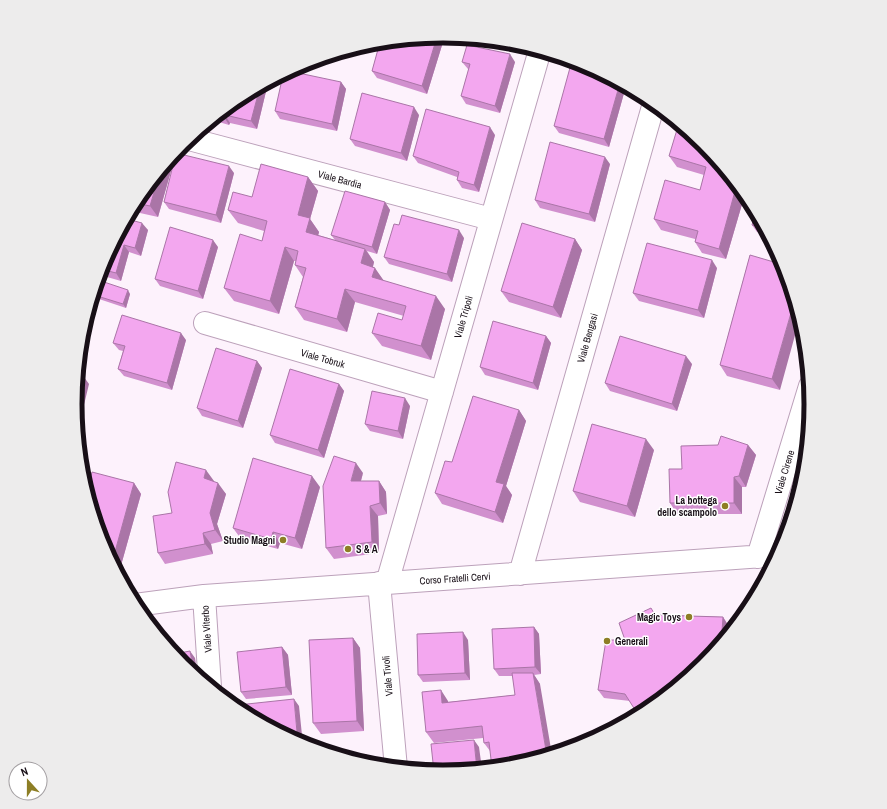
<svg xmlns="http://www.w3.org/2000/svg" width="887" height="809" viewBox="0 0 887 809" font-family="'Archivo Narrow',sans-serif">
  <style>
    .lines { fill: none; stroke-linecap: round; stroke-linejoin: round }
    .street-casing { stroke: #bca1ba; stroke-width: 24 }
    .street { stroke: #fff; stroke-width: 22 }
    .wall { fill: #d190ce }
    .shaded-wall { fill: #aa75a7 }
    .building { fill: #f3a7ef; stroke: #aa75a7 }
    .poi-dot { fill: #8d7e25; stroke: #fff; stroke-width: 1.5 }
    .labels { text-anchor: middle; stroke-width: 3; stroke-linejoin: round; paint-order: stroke }
    .street-label { font-size: 10px; fill: #180f17; stroke: #fff }
    .poi-label { font-size: 10px; font-weight: bold; fill: #180f17; stroke: #fff; text-anchor: end }
    .rim { fill: none; stroke: #180f17; stroke-width: 5 }
  </style>
  <rect width="100%" height="100%" fill="#fdf2fc"/>
  <g class="lines">
    <!-- street casing -->
    <g class="street-casing">
      <path id="street" d="M189,139L491,219
        M205,323L442,392
        M758,557L810,386
        M520,574L654,103
        M379,583L396,768
        M387,583L540,50
        M204,596L210,687
        M135,605L204,596L779,555"/>
    </g>
    <!-- street -->
    <use href="#street" class="street"/>
  </g>
  <!-- wall -->
  <path class="wall" d="M440,36L443,42L427,94L377,78L372,71L380,42Z
    M351,49L349,57L337,54Z
    M462,62H515L500,113L466,104L461,96L469,69H468Z
    M600,72L626,86L609,147L559,133L554,126Z
    M341,82L346,89L337,131L280,119L275,111Z
    M268,83L257,129L230,123L229,125L212,120L239,98Z
    M419,115L407,161L355,146L350,139Z
    M495,135L479,192L462,188L457,180V177L418,163L413,156Z
    M704,144L745,194L726,259L702,253L695,242V239L661,230L654,219L700,190L704,175L677,167L669,156Z
    M176,153L158,217L131,211L137,200Z
    M610,164L595,222L540,208L535,200Z
    M234,173L221,223L169,209L164,202Z
    M308,177L318,191L310,219L319,232L318,235L335,240L331,235L385,202L390,210L377,254L367,251L374,262L373,267L384,281L445,309L431,360L382,346L372,333L402,320L404,316L355,302L347,332L304,320L295,307L303,277L295,265L296,261H294L279,314L234,301L224,288L262,241L264,231L238,223L228,210L252,197Z
    M756,211L769,236L757,232L752,225Z
    M127,219L148,230L141,256L129,252L121,281L100,275L103,263Z
    M464,238L452,282L389,264L384,257Z
    M575,239L582,250L561,318L509,302L501,291Z
    M218,247L203,299L160,286L155,279Z
    M750,255L780,390L727,376L720,365Z
    M717,268L704,318L639,301L633,293Z
    M98,280L130,294L126,308L96,298L93,295Z
    M546,336L551,343L538,390L485,375L480,367Z
    M186,340L172,390L124,376L118,369L123,351L119,350L113,343Z
    M257,361L262,368L243,428L202,416L197,408Z
    M692,364L677,411L610,391L605,383Z
    M339,384L344,391L324,458L275,443L270,435Z
    M410,406L403,439L370,431L365,424Z
    M519,410L526,421L506,486L512,495L503,523L442,504L435,493L452,462Z
    M718,445H748L756,455L746,487H742V514H677L670,503Z
    M654,450L635,517L580,502L573,491Z
    M363,473L361,481H379L386,492L387,514L378,516L379,553L334,559L326,548Z
    M214,481V482L226,494L217,524L223,541L211,544L213,554L165,564L158,553L172,513Z
    M134,483L141,494L120,569L116,571L103,545Z
    M320,487L302,549L280,543L278,549L241,539L233,528Z
    M657,615L723,617L728,625L704,665L648,711L639,716L630,701L604,698L598,690L625,640Z
    M534,627L539,634L541,674L534,675L540,684L490,751L484,743L483,738L434,743L426,732L448,701V702L515,695L513,676H499L494,669Z
    M353,638L360,648L364,731L321,734L313,723Z
    M468,640L470,680L423,682L418,675Z
    M282,647L288,655L292,695L246,699L241,692Z"/>
  <!-- shaded-wall -->
  <path class="shaded-wall" d="M440,36L443,42L427,94L422,86L437,37Z
    M351,49L349,57L345,51Z
    M510,54L515,62L500,113L495,106Z
    M341,82L346,89L337,131L332,124Z
    M268,83L257,129L251,121L260,87Z
    M620,83L626,86L609,147L604,139Z
    M414,107L419,115L407,161L401,153Z
    M225,115L230,123L229,125L224,117Z
    M490,127L495,135L479,192L474,185Z
    M176,153L158,217L150,206L160,172Z
    M605,157L610,164L595,222L589,214Z
    M229,166L234,173L221,223L216,215Z
    M308,177L318,191L310,219L319,232L316,245L306,232L298,215Z
    M737,184L745,194L726,259L719,249Z
    M385,202L390,210L377,254L372,247Z
    M142,223L148,230L141,256L135,248Z
    M459,230L464,238L452,282L447,274Z
    M575,239L582,250L561,318L553,307Z
    M213,240L218,247L203,299L198,291Z
    M124,245L129,252L121,281L116,273Z
    M285,247L294,261L279,314L270,301Z
    M365,249L374,262L370,277L361,263Z
    M712,260L717,268L704,318L698,310Z
    M375,268L384,281L372,277Z
    M345,289L355,302L347,332L337,319Z
    M128,290L130,294L126,308L123,304Z
    M436,296L445,309L431,360L421,346Z
    M795,299L800,317L780,390L772,379Z
    M181,333L186,340L172,390L167,383Z
    M546,336L551,343L538,390L533,383Z
    M686,356L692,364L677,411L672,404Z
    M257,361L262,368L243,428L238,421Z
    M84,377L89,384L78,430L76,410Z
    M339,384L344,391L324,458L318,450Z
    M405,398L410,406L403,439L398,431Z
    M519,410L526,421L506,486L512,495L503,523L495,512L496,482Z
    M646,439L654,450L635,517L627,506Z
    M748,445L756,455L746,487L739,476Z
    M356,463L363,473L358,491L351,481Z
    M206,470L214,481L212,488L204,478Z
    M312,476L320,487L302,549L295,538Z
    M734,477L742,487V514L734,503Z
    M379,481L386,492L387,514L380,503Z
    M134,483L141,494L120,569L113,559Z
    M218,483L226,494L217,524L223,541L215,530L210,513Z
    M370,506L378,516L379,553L372,542Z
    M273,532L280,543L278,549L271,539Z
    M203,533L211,544L213,554L205,544Z
    M723,617L728,625L727,637L721,645Z
    M534,627L539,634L541,674L535,667Z
    M463,632L468,640L470,680L465,673Z
    M353,638L360,648L364,731L357,721Z
    M282,647L288,655L292,695L286,687Z
    M190,651L195,658L198,678L194,674Z
    M533,673L540,684L552,755L547,756Z
    M441,690L448,701L450,714L442,703Z
    M294,699L299,706L303,745L298,743Z
    M474,740L479,747L482,769L477,770Z
    M367,755L372,762V766L368,765Z"/>
  <!-- building -->
  <path class="building" d="M437,37L422,86L372,71L380,42Z
    M467,45L510,54L495,106L461,96L470,64L462,62Z
    M571,64L600,72L620,83L604,139L554,126Z
    M289,71L341,82L332,124L275,111L283,75Z
    M260,87L251,121L225,115L224,117L217,116L239,98Z
    M362,93L414,107L401,153L350,139Z
    M426,109L490,127L474,185L457,180L459,172L413,156Z
    M679,123L704,144L737,184L719,249L695,242L698,231L654,219L665,180L700,190L706,167L669,156Z
    M550,142L605,157L589,214L535,200Z
    M176,153L229,166L216,215L164,202Z
    M261,164L308,177L298,215L310,218L306,232L365,249L361,263L375,268L372,277L436,296L421,346L372,333L378,313L402,320L406,306L345,289L337,319L295,307L306,268L295,265L298,251L285,247L270,301L224,288L240,234L262,241L267,221L228,210L233,192L252,197Z
    M160,172L150,206L136,203L137,200Z
    M345,191L385,202L372,247L331,235Z
    M756,211L766,229L752,225Z
    M402,215L459,230L447,274L384,257L394,224L399,225Z
    M127,219L142,223L135,248L124,245L116,273L101,269L103,263Z
    M522,223L575,239L553,307L501,291Z
    M170,227L213,240L198,291L155,279Z
    M647,243L712,260L698,310L633,293Z
    M750,255L784,265L795,299L772,379L720,365Z
    M98,280L128,290L123,304L94,295Z
    M122,315L181,333L167,383L118,369L125,346L113,343Z
    M493,321L546,336L533,383L480,367Z
    M620,336L686,356L672,404L605,383Z
    M216,348L257,361L238,421L197,408Z
    M290,369L339,384L318,450L270,435Z
    M78,375L84,377L76,410L75,404Z
    M372,391L405,398L398,431L365,424Z
    M473,396L519,410L496,482L504,484L495,512L435,493L445,461L452,462Z
    M592,424L646,439L627,506L573,491Z
    M721,436L748,445L739,476L734,477V503H670L669,469H682L681,446L718,445Z
    M334,456L356,463L351,481H379L380,503L370,506L372,542L326,548L323,486Z
    M253,458L312,476L295,538L273,532L271,539L233,528Z
    M176,462L206,470L204,478L218,483L210,513L215,530L203,533L205,544L158,553L153,516L172,513L168,492Z
    M92,472L134,483L113,559H110L103,545L87,492Z
    M651,608L655,615L723,617L721,645L704,665L666,696L637,713L625,694L598,690L606,640H625L619,623Z
    M534,627L535,667L494,669L492,629Z
    M463,632L465,673L418,675L417,634Z
    M353,638L357,721L313,723L309,640Z
    M282,647L286,687L241,692L237,652Z
    M190,651L194,674L183,665L174,654Z
    M512,673H533L547,756L515,766L492,768L489,742L484,743L482,726L426,732L422,692L441,690L442,703L515,695Z
    M294,699L298,743L238,710V705Z
    M474,740L477,770L443,773L434,772L431,744Z
    M367,755L368,765L342,757Z"/>
  <!-- markers -->
  <g class="poi-dot">
    <circle cx="725" cy="506" r="4"/>
    <circle cx="283" cy="540" r="4"/>
    <circle cx="348" cy="549" r="4"/>
    <circle cx="689" cy="617" r="4"/>
    <circle cx="607" cy="641" r="4"/>
  </g>
  <g class="labels">
    <!-- street labels -->
    <g class="street-label">
      <text transform="translate(340 179) rotate(15)" y="4">Viale Bardia</text>
      <text transform="translate(463 317) rotate(-74)" y="4">Viale Tripoli</text>
      <text transform="translate(587 338) rotate(-74)" y="4">Viale Bengasi</text>
      <text transform="translate(323 358) rotate(16)" y="4">Viale Tobruk</text>
      <text transform="translate(784 472) rotate(-73)" y="4">Viale Cirene</text>
      <text transform="translate(455 578) rotate(-4)" y="4">Corso Fratelli Cervi</text>
      <text transform="translate(206 629) rotate(-94)" y="4">Viale Viterbo</text>
      <text transform="translate(387 676) rotate(-95)" y="4">Viale Tivoli</text>
    </g>
    <!-- poi labels -->
    <g class="poi-label">
      <text x="717" y="504">La bottega<tspan x="717" dy="12">dello scampolo</tspan></text>
      <text x="275" y="544">Studio Magni</text>
      <text x="356" y="553" text-anchor="start">S &amp; A</text>
      <text x="681" y="621">Magic Toys</text>
      <text x="615" y="645" text-anchor="start">Generali</text>
    </g>
  </g>
  <!-- crop -->
  <path d="M0 0H887V809H0ZM82 404a361 361 0 1 1 722 0a361 361 0 1 1-722 0Z" fill="#edecec" fill-rule="evenodd"/>
  <path class="rim" d="M82 404a361 361 0 1 1 722 0a361 361 0 1 1-722 0Z"/>
  <!-- north arrow -->
  <g transform="translate(28 781) rotate(339)"><circle r="19" fill="#ffffff" stroke="#a39fa2"/>
  <path d="M0-3L7 15L0 10L-7 15Z" fill="#8d7e25"/>
  <text y="-6" font-size="11" font-weight="bold" text-anchor="middle" fill="#180f17">N</text>
  </g>
</svg>
